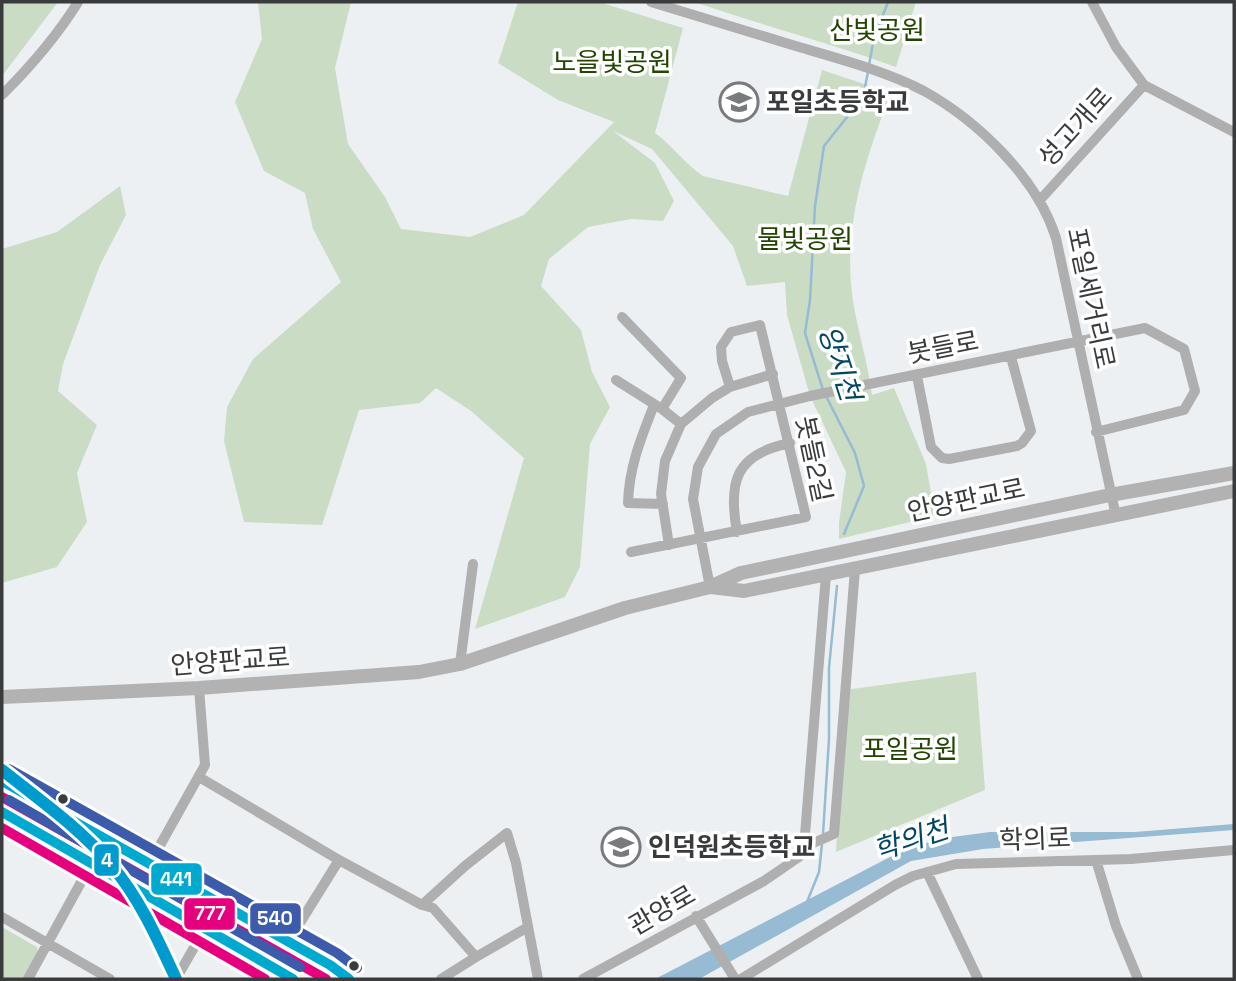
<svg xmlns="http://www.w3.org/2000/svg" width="1236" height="981" viewBox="0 0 1236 981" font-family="'Space Grotesk','Noto Sans KR',sans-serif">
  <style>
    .green { fill: #cadcc4 }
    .water { fill: #96bbd3 }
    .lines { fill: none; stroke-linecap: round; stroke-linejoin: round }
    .stream { stroke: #96bbd3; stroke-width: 2.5 }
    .minor { stroke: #b0afb0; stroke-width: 10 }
    .major { stroke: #b2b2b3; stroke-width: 14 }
    .bus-1-casing { stroke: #fff; stroke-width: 16 }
    .bus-2-casing { stroke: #fff; stroke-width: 16 }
    .bus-3-casing { stroke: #fff; stroke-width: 16 }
    .bus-1 { stroke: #00a9ce; stroke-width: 10 }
    .bus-2 { stroke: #e5007d; stroke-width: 10 }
    .bus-3 { stroke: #3d5bab; stroke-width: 10 }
    .metro-1-casing { stroke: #fff; stroke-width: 18 }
    .metro-1 { stroke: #009bce; stroke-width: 12 }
    .bus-dot { fill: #393b3d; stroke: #fff; stroke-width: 2.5 }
    .labels { text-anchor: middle; stroke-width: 7; stroke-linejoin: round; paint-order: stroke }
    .park-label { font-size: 26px; fill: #224600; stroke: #fff }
    .poi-label { font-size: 26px; font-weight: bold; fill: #393b3d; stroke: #fff; text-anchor: start }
    .street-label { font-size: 26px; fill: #393b3d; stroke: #fff }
    .water-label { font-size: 28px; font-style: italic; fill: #004767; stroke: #fff }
    .line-badge { stroke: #fff; stroke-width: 2.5 }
    .badge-label { font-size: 19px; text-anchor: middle; font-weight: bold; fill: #fff }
  </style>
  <rect width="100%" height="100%" fill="#edf0f3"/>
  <!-- green -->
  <path class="green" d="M2,2H58L2,76Z
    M258,2H351L335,68L348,144L385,197L401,229L470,237L524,215L614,122L558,100L498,63L518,2H599L683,28L655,133C673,146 685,164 703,176L788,196L822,70L891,93C865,159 842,228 853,301C858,332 868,363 872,395L894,388L926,464L935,516L839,539V523L846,472L810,396L787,315L785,282L747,286L733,246L652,149L613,131L655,163L674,201L663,221L631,219L588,227L549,259L541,286L581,330L592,372L610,407L590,444L580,567L565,597L475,629L524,458L471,411L436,388L420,403L359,410L322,525L244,522L224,441L227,407L253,359L341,282L313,229L305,193L264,171L235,102L262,39Z
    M694,2H916L896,67C830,43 761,25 694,2Z
    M120,186L126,215L100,265L63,364L58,391L97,425L77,473L87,522L57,567L2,583V249L57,232Z
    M976,672L985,790L836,852L845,690Z
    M2,927L37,947L39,958L25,979H2Z"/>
  <!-- water -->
  <path class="water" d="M1234,824V830L983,849L911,861L699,979H655L890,857L937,839L990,832H1135Z"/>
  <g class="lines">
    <!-- stream -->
    <path class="stream" d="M869,65L874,38L888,2
      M823,390L805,333L810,300L815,206L824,146L863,97L868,72
      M826,396L855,453L864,486L844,534
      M823,834L829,739V668L837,586
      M807,902L819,872L822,844"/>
    <!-- minor -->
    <path class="minor" d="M651,2C700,17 749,32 799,47C840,59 885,71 924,91C978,121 1037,178 1056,238L1116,516
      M1092,2L1116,47L1144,85L1234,132
      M2,95C30,67 57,36 78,2
      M1040,200L1144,85
      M622,317L681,378L662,409
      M917,376L931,447L942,458L949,459L1017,446L1022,443L1031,431L1011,357
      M616,380L662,409L681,424
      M654,405C641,438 629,467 628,503L663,504
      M737,532C728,482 735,454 790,443
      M669,545L661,494L665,461L681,424L712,398L730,387L773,374
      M631,552L806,517L760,325L731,332L721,347L722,361L730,387
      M826,575L804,847L834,834L855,569
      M710,587L693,499L698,467L716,434L748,412L810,396L1145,328L1184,349L1195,391L1184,410L1096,432
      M460,664L473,564
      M199,777L339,860L422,905L433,908L476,957L441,979
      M1096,860L1116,926L1138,979
      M149,865L205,765L199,688
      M927,872L978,979
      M422,905L465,866L507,833L516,863L538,979
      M696,916L735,979
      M2,917L110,979
      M288,942L339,860
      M476,957L528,927
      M28,979L91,864
      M176,979L204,930
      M583,979L764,881L799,857L804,847
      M741,979L895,885L913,876L956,864L1131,859L1234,850"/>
    <!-- major -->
    <path class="major" d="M711,587L744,591L1234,491
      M2,697L199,688L419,672L460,664L625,608L710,587L741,573L1110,495L1234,473
      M2,781L330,965L349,979
      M2,812L293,979"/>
    <!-- bus-1 casing -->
    <g class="bus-1-casing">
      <path id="bus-1" d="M2,781L330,965L349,979
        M2,812L293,979"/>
    </g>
    <!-- bus-2 casing -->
    <g class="bus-2-casing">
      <path id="bus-2" d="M2,797L326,979
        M2,828L265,979"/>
    </g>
    <!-- bus-3 casing -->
    <g class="bus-3-casing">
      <path id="bus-3" d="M9,769L337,953L357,968
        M9,800L300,967"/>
    </g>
    <!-- bus-1 -->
    <use href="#bus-1" class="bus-1"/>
    <!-- bus-2 -->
    <use href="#bus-2" class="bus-2"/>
    <!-- bus-3 -->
    <use href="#bus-3" class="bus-3"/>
    <!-- metro-1 casing -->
    <g class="metro-1-casing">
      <path id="metro-1" d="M2,770C40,800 81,829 112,866C140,899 158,940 176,979"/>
    </g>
    <!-- metro-1 -->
    <use href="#metro-1" class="metro-1"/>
  </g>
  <!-- icons -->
  <defs>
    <g id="school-ring" transform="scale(2.0125)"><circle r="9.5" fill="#fff" stroke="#787a7d" stroke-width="1.5"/><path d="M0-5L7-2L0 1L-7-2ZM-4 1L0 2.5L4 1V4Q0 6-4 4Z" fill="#787a7d"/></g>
  </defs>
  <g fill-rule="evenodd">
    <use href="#school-ring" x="739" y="102"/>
    <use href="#school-ring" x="621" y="847"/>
  </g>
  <!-- markers -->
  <g class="bus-dot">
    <circle cx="63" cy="799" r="6"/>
    <circle cx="354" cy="966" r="6"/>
  </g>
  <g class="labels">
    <!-- park labels -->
    <g class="park-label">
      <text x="877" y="39">산빛공원</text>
      <text x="612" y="71">노을빛공원</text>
      <text x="805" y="248">물빛공원</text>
      <text x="910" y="758">포일공원</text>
    </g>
    <!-- poi labels -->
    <g class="poi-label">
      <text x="766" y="111">포일초등학교</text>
      <text x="648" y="856">인덕원초등학교</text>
    </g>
    <!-- street labels -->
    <g class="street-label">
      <text transform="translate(1075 127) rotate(-48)" y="9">성고개로</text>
      <text transform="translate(1091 298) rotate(78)" y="9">포일세거리로</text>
      <text transform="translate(943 347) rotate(-11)" y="9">봇들로</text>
      <text transform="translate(814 459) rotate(78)" y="9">봇들2길</text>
      <text transform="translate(966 500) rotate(-12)" y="9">안양판교로</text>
      <text transform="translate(230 661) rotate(-4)" y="9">안양판교로</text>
      <text transform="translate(1035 839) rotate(-2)" y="9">학의로</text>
      <text transform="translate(662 910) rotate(-30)" y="9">관양로</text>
    </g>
    <!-- water labels -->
    <g class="water-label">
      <text transform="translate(840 363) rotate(72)" y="10">양지천</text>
      <text transform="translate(911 839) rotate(-18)" y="10">학의천</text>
    </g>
  </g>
  <g class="line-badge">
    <rect x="93" y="843" width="27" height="34" rx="7" fill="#009bce"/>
    <rect x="150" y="862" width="53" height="34" rx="7" fill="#00a9ce"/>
    <rect x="183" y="897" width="53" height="34" rx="7" fill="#e5007d"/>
    <rect x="249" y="902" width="53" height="33" rx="7" fill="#3d5bab"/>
  </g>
  <g class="badge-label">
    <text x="107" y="867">4</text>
    <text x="176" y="886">441</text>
    <text x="210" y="920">777</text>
    <text x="275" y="925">540</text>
  </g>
  <!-- border -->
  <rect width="1236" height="981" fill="none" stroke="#393b3d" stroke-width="7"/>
</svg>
